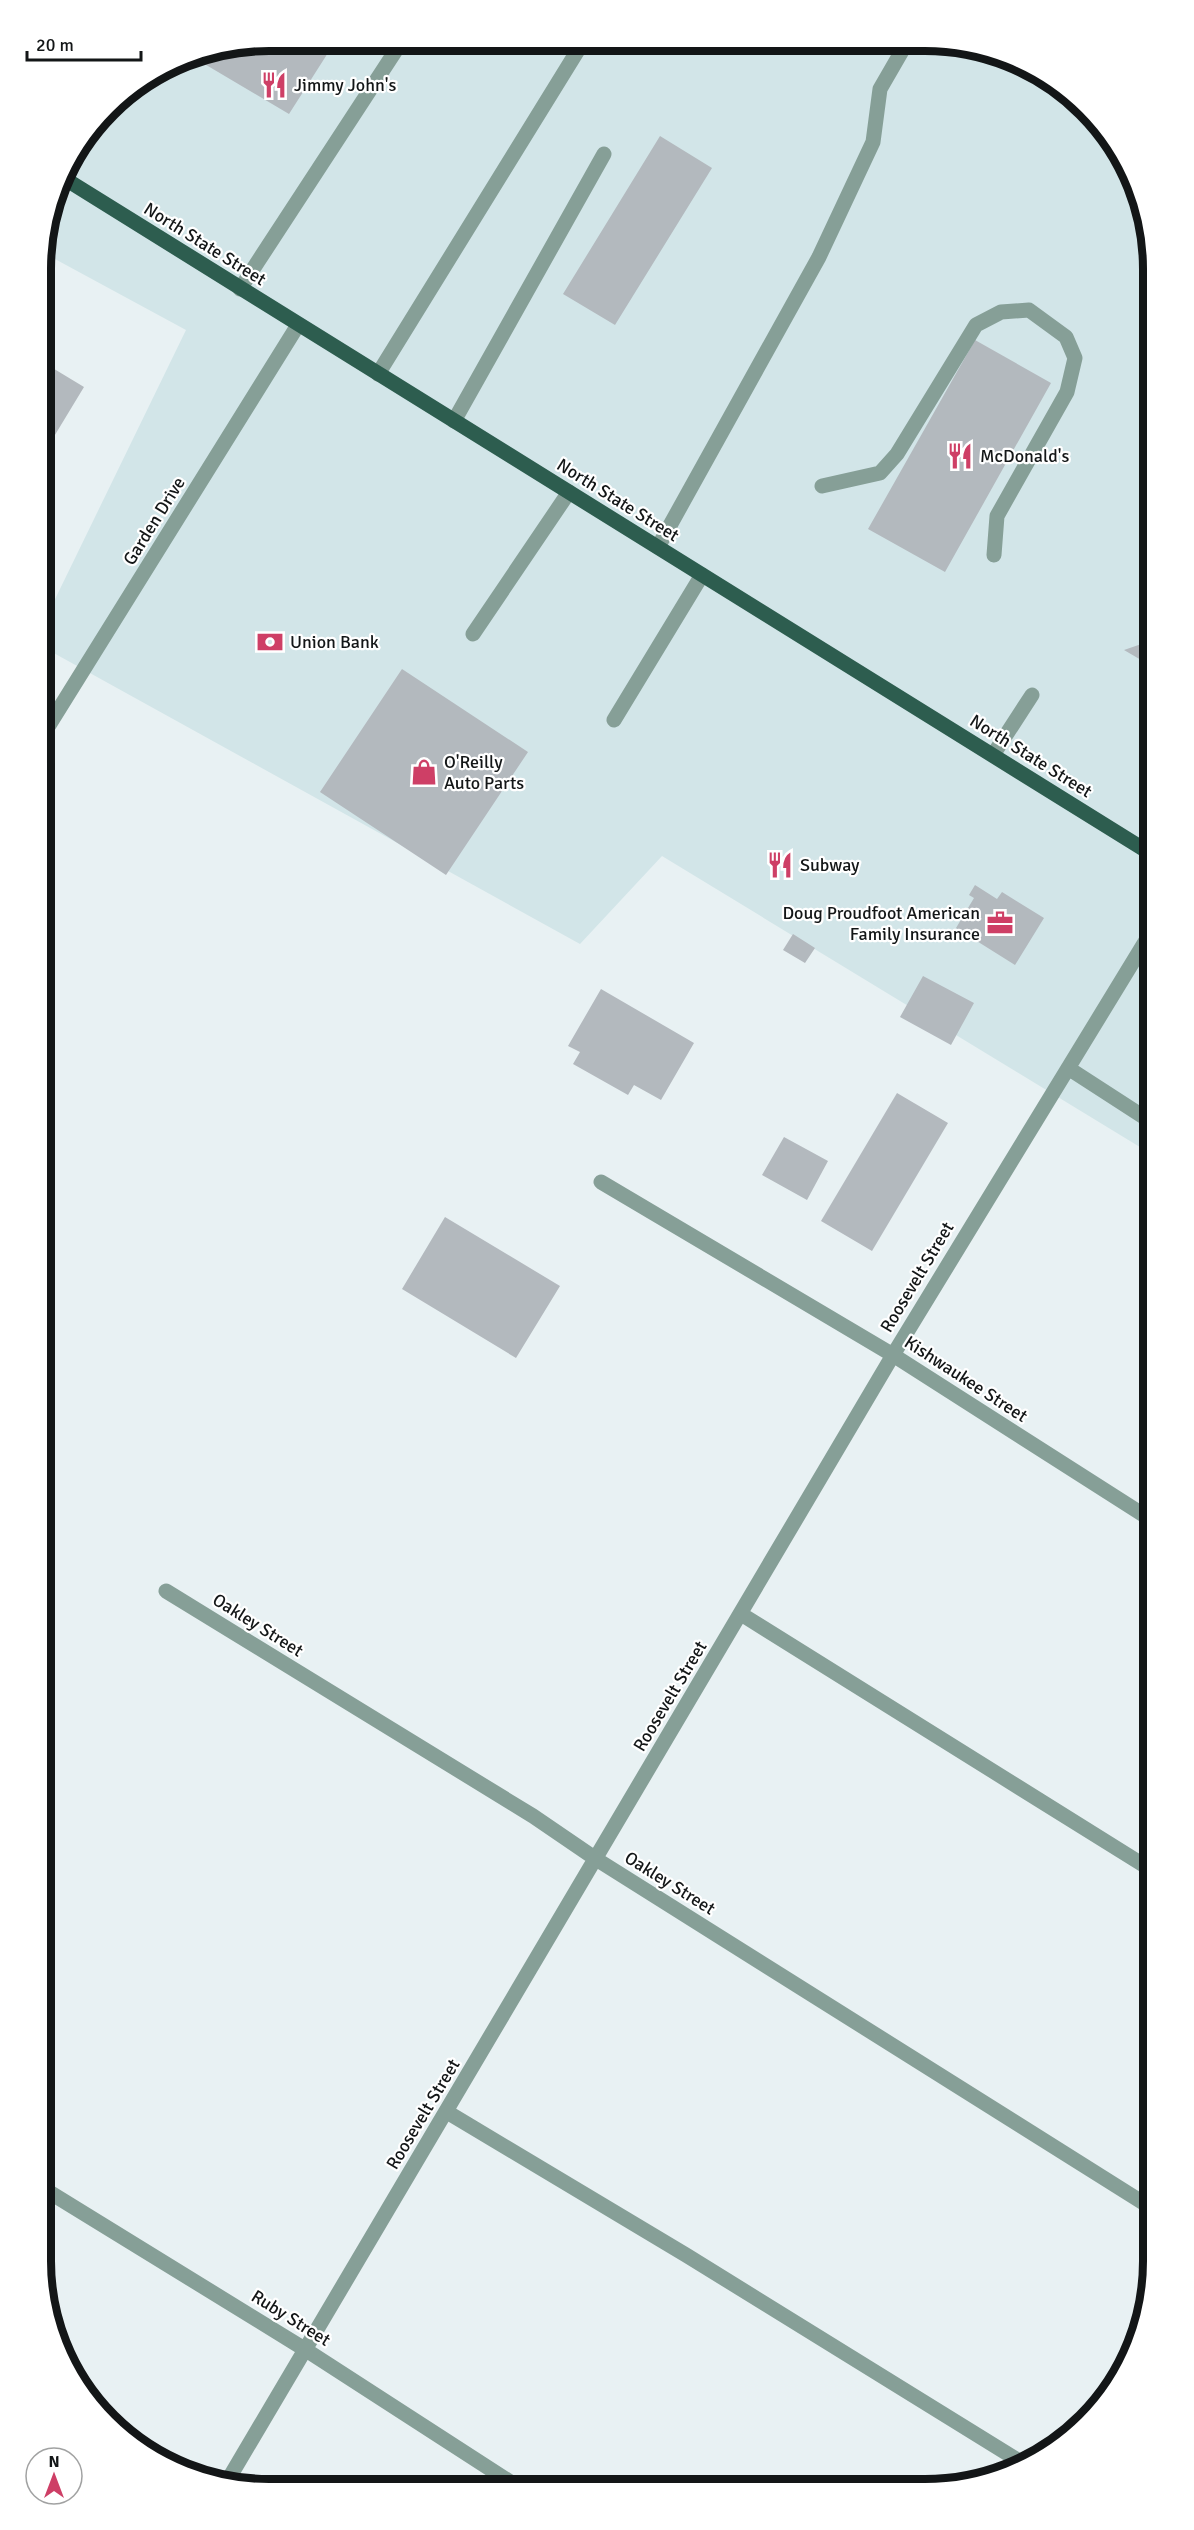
<svg xmlns="http://www.w3.org/2000/svg" width="1194" height="2530" viewBox="0 0 1194 2530" font-family="Signika,sans-serif">
  <style>
    .built { fill: #d2e5e8 }
    .building { fill: #b3b9be }
    .lines { fill: none; stroke-linecap: round; stroke-linejoin: round }
    .minor { stroke: #869f97; stroke-width: 15 }
    .major { stroke: #2d5d4f; stroke-width: 15 }
    .labels { text-anchor: middle; stroke-width: 4.5; stroke-linejoin: round; paint-order: stroke }
    .poi-label { font-size: 18px; fill: #131617; stroke: #fff; text-anchor: start }
    .street-label { font-size: 18px; fill: #131617; stroke: #fff }
    .rim { fill: none; stroke: #131617; stroke-width: 8 }
  </style>
  <rect width="100%" height="100%" fill="#e8f1f3"/>
  <!-- built -->
  <path class="built" d="M269,41L969,45L1026,64L1076,98L1115,143L1146,210L1153,269V1155L662,856L580,944L41,646V628L186,330L42,252L64,168L118,98L182,58Z"/>
  <!-- building -->
  <path class="building" d="M269,40L327,41L333,45L289,114L191,56Z
    M660,136L712,168L615,325L563,294Z
    M975,340L1051,383L945,572L868,529Z
    M41,361L84,387L41,458Z
    M1153,640V667L1124,650Z
    M402,669L528,752L446,875L320,792Z
    M975,885L997,899L1002,892L1044,918L1015,965L956,928L974,898L969,895Z
    M793,934L815,948L805,963L783,950Z
    M923,976L974,1003L951,1045L900,1017Z
    M601,989L694,1043L661,1100L634,1085L628,1095L573,1064L580,1052L568,1046Z
    M897,1093L948,1123L872,1251L821,1221Z
    M784,1137L828,1161L807,1200L762,1175Z
    M445,1217L560,1286L516,1358L402,1289Z"/>
  <g class="lines">
    <!-- minor -->
    <path class="minor" d="M240,289L402,41
      M378,374L583,42
      M454,421L604,154
      M822,486L880,473L897,454L976,325L1001,312L1029,310L1066,337L1075,358L1067,392L997,516L994,555
      M658,547L819,257L873,142L880,89L906,44
      M473,634L569,492
      M614,720L702,575
      M41,738L298,325
      M993,755L1032,695
      M1068,1068L1153,1123
      M601,1182L893,1355L1153,1521
      M166,1591L533,1816L596,1859L1153,2209
      M741,1614L1153,1871
      M447,2112L686,2255L1024,2464
      M41,2187L306,2350L518,2487
      M225,2485L893,1355L1153,929"/>
    <!-- major -->
    <path class="major" d="M62,177L1153,855"/>
  </g>
  <!-- icons -->
  <defs>
    <g id="restaurant-bare" transform="scale(2.07)"><path d="M-5-6h1v4h1v-4h1v4h1v-4h1v5L-1.5 .5V6h-2V.5L-5-1ZM5-6V6H3V1.5H1.5Q1.5-4 5-6Z" fill="#ce3f66" stroke="#fff" stroke-width="2.5" paint-order="stroke"/></g>
    <g id="bank-bare" transform="scale(2.07)"><path d="M-6-4H6V4H-6ZM0-2.3a2.3 2.3 0 1 0 0 4.6a2.3 2.3 0 1 0 0-4.6Z" fill="#ce3f66" stroke="#fff" stroke-width="2.5" paint-order="stroke"/></g>
    <g id="shop-bare" transform="scale(2.07)"><path d="M-5-2.5h2.3a2.7 3.5 0 0 1 5.4 0H5L5.5 6h-11ZM-1.5-2.5h3a1.5 2.3 0 0 0-3 0Z" fill="#ce3f66" stroke="#fff" stroke-width="2.5" paint-order="stroke"/></g>
    <g id="office-bare" transform="scale(2.07)"><path d="M-6-3h4V-5.5h4V-3h4V5H-6ZM-1-4.5V-3h2v-1.5ZM-6 0V1H6V0Z" fill="#ce3f66" stroke="#fff" stroke-width="2.5" paint-order="stroke"/></g>
  </defs>
  <g fill-rule="evenodd">
    <use href="#restaurant-bare" x="274" y="85"/>
    <use href="#restaurant-bare" x="960" y="456"/>
    <use href="#bank-bare" x="270" y="642"/>
    <use href="#shop-bare" x="424" y="772"/>
    <use href="#restaurant-bare" x="780" y="865"/>
    <use href="#office-bare" x="1000" y="923"/>
  </g>
  <g class="labels">
    <!-- poi labels -->
    <g class="poi-label">
      <text x="294" y="91">Jimmy John's</text>
      <text x="980" y="462">McDonald's</text>
      <text x="290" y="648">Union Bank</text>
      <text x="444" y="768">O'Reilly<tspan x="444" dy="21">Auto Parts</tspan></text>
      <text x="800" y="871">Subway</text>
      <text x="980" y="919" text-anchor="end">Doug Proudfoot American<tspan x="980" dy="21">Family Insurance</tspan></text>
    </g>
    <!-- street labels -->
    <g class="street-label">
      <text transform="translate(205 244) rotate(32)" y="6">North State Street</text>
      <text transform="translate(618 500) rotate(32)" y="6">North State Street</text>
      <text transform="translate(154 521) rotate(-58)" y="6">Garden Drive</text>
      <text transform="translate(1031 756) rotate(32)" y="6">North State Street</text>
      <text transform="translate(917 1277) rotate(-59)" y="6">Roosevelt Street</text>
      <text transform="translate(966 1379) rotate(33)" y="6">Kishwaukee Street</text>
      <text transform="translate(258 1625) rotate(32)" y="6">Oakley Street</text>
      <text transform="translate(670 1696) rotate(-59)" y="6">Roosevelt Street</text>
      <text transform="translate(670 1883) rotate(32)" y="6">Oakley Street</text>
      <text transform="translate(423 2114) rotate(-59)" y="6">Roosevelt Street</text>
      <text transform="translate(291 2318) rotate(32)" y="6">Ruby Street</text>
    </g>
  </g>
  <!-- crop -->
  <path d="M0 0H1194V2530H0ZM269 51H925A218 218 0 0 1 1143 269V2261A218 218 0 0 1 925 2479H269A218 218 0 0 1 51 2261V269A218 218 0 0 1 269 51Z" fill="#fff" fill-rule="evenodd"/>
  <path class="rim" d="M269 51H925A218 218 0 0 1 1143 269V2261A218 218 0 0 1 925 2479H269A218 218 0 0 1 51 2261V269A218 218 0 0 1 269 51Z"/>
  <!-- north arrow -->
  <g transform="translate(54 2476)"><circle r="28" fill="#ffffff" stroke="#a1a2a2" stroke-width="1.5"/>
  <path d="M0-4.5L10 22L0 15L-10 22Z" fill="#ce3f66"/>
  <text y="-9" font-size="16" font-weight="bold" text-anchor="middle" fill="#131617">N</text>
  </g>
  <!-- scale -->
  <path d="M27 51v9h114v-9" fill="none" stroke="#131617" stroke-width="3"/>
  <text x="36" y="51" font-size="18" fill="#131617" stroke="#ffffff" stroke-width="4.5" paint-order="stroke">20 m</text>
</svg>
